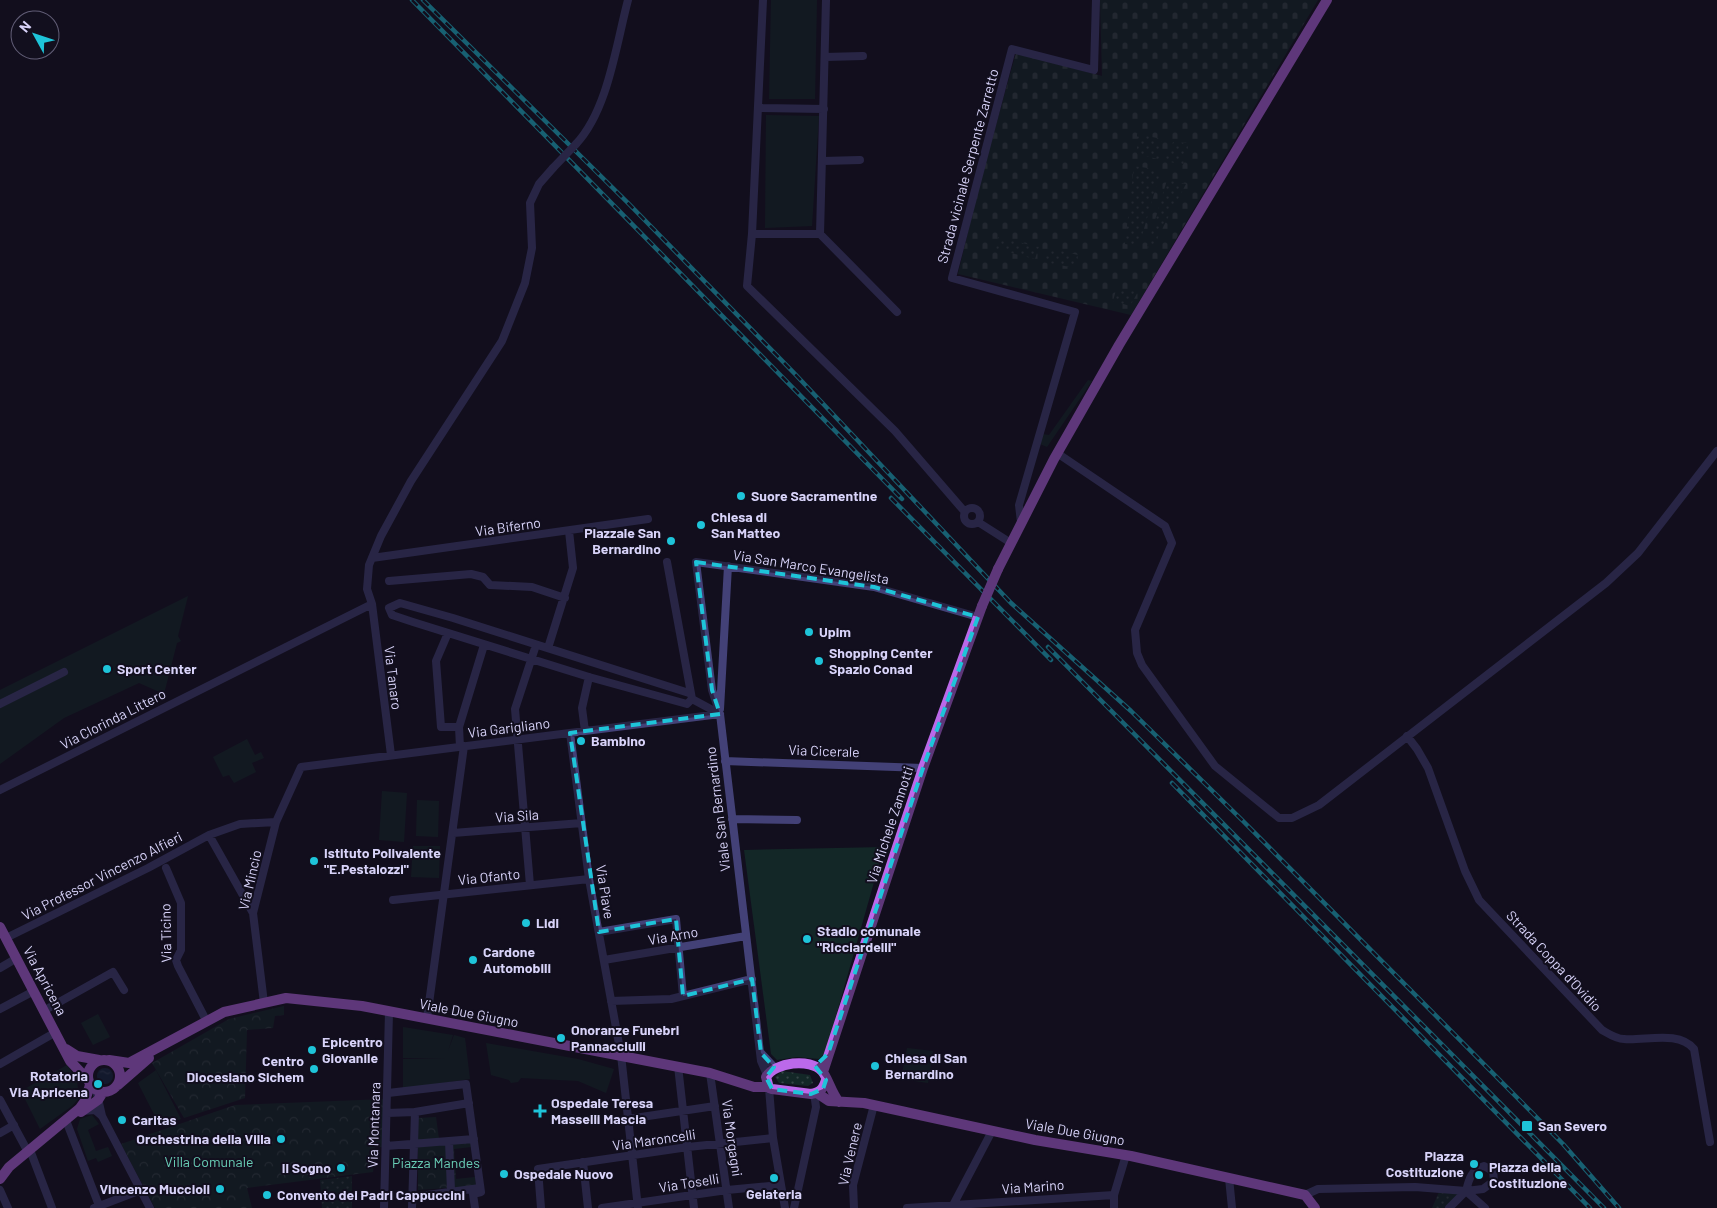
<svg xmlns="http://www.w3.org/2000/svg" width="1717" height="1208" viewBox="0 0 1717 1208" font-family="Barlow,sans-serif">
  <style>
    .grass { fill: #132727 }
    .forest { fill: url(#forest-crowns) }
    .cemetery { fill: url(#cemetery-stones) }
    .garden { fill: url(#garden-dots) }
    .water { fill: url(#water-ripples) }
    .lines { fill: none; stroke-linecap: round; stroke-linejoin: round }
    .minor { stroke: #434177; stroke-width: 8 }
    .major { stroke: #bb69ea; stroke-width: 10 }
    .rail-casing { stroke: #1ec4d9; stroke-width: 4.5 }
    .rail { stroke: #120f1e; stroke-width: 2.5; stroke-dasharray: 8; stroke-linecap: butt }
    .minor-bridge { stroke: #434177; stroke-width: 8 }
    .major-bridge { stroke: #bb69ea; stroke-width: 10 }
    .marked { fill: none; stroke: #1ec4d9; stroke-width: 4; stroke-dasharray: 10 6; stroke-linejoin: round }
    .poi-dot { fill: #1ec4d9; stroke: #120f1e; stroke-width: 2 }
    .labels { text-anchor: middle; stroke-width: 4; stroke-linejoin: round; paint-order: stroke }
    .street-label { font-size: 14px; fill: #d8d3f9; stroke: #120f1e }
    .poi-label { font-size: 14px; font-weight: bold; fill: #d8d3f9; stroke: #120f1e; text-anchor: start }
    .park-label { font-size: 14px; fill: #69ceb6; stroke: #120f1e }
  </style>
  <defs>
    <pattern id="forest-crowns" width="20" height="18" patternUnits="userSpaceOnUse" patternTransform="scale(1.25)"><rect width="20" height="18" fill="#132727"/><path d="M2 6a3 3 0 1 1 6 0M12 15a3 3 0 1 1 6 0" fill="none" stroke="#354547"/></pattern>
    <pattern id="cemetery-stones" width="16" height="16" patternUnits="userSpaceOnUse" patternTransform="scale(1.25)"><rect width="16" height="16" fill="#132727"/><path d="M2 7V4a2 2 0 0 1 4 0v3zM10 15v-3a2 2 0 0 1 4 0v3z" fill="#354547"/></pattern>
    <pattern id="garden-dots" width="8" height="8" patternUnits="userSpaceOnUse" patternTransform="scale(1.25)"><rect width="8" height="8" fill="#132727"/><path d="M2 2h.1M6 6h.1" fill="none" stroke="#354547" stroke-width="1.8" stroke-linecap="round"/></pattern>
    <pattern id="water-ripples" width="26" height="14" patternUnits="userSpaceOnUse" patternTransform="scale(1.25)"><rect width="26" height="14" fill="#162742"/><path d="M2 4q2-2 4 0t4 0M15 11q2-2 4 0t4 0" fill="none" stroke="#37455e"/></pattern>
  </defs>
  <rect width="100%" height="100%" fill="#120f1e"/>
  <!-- grass -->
  <path class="grass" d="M771,0H817L815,99H769Z
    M766,115L819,116L812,226L765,228Z
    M1088,380L1092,381L1047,447L1040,444L1042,434L1049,435Z
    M188,596L178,636L181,641L177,643L164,694L139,683L64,718L0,764V690Z
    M247,739L255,755L261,752L264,758L252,763L256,772L234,783L229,775L223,777L213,757Z
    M382,791L407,793L404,842L379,840Z
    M417,800L439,801L438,837L416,836Z
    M413,846H440L439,878L411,877Z
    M884,847L825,1055L819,1059L797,1057L777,1060L771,1054L744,850Z
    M98,1014L110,1037L93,1045L81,1023Z
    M403,1027L453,1035L448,1051L454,1035L465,1038L470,1079L403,1089V1059L446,1058H403Z
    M486,1043L578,1059L614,1069L606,1093L578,1081L521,1078L518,1082L511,1083L509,1080L491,1075Z
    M907,1048L933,1051L928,1083L901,1079Z
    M67,1065L77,1080L79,1098L72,1106L40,1129L21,1091Z
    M156,1070L181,1119L160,1126L138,1083Z
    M92,1115L99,1124L88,1130L96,1151L108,1147L112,1156L98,1162L96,1158L88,1161L77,1129L80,1119Z"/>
  <!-- forest -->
  <path class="forest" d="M284,1006V1015L275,1016L273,1028L247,1030L245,1098L184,1118L152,1063L229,1019Z
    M386,1099L385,1147H375L373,1172L247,1188L252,1208H155L121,1144L235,1105Z
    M436,1117L439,1139L470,1136L471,1147L454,1149L456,1179L475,1177L476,1186L418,1190V1118Z"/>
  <!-- cemetery -->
  <path class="cemetery" d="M1100,0H1318L1131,315L958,274L978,190L1016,53L1102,76Z"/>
  <!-- garden -->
  <path class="garden" d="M1137,134L1162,139L1158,153L1169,156L1173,142L1189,143L1183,165L1137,154Z
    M1134,166L1161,170L1139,246L1125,244Z
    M1167,180L1186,184L1152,248L1147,247Z
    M998,237L1039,247L1035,259L996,249Z
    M1049,248L1078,255L1075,268L1044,262Z
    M1116,290H1139L1130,306L1113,301Z
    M782,1071L810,1075L813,1083L808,1086L779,1083L775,1077Z
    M352,1176V1208H322L320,1180Z
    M1439,1192L1460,1193L1444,1208H1432Z"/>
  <!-- water -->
  <path class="water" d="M97 1076a8 8 0 1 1 16 0a8 8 0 1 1-16 0Z"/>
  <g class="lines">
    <!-- minor -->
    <path class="minor" d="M763,0L752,234L747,286L895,431L965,512
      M825,57L863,56
      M758,108L824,109
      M576,144C608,110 616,45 628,0
      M823,161L860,160
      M752,234H820L897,312
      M820,234L826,0
      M1057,453L1165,526L1172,543L1135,630L1137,653L1142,665L1215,766L1279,818H1292L1319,805L1606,583L1638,553L1717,451
      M964 516a8 8 0 1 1 16 0a8 8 0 1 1-16 0Z
      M978,522L1011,543
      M1021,522L1019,505L1075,312L952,278L1012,49L1094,70L1096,0
      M372,558L648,519
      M667,562L692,699L687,704L589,677L413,622L392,615L389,608L400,603L453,618L689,693
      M389,581L471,574L483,577L490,585L532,587L565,598
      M448,633L436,661L441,727H459
      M548,648L573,568L569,531
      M692,699L720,714
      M0,704L64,672
      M720,709L728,566
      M585,731L582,708L589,677
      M570,733L589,879L621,1055L638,1208
      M1407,736L1417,749L1428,768L1465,871L1479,900L1602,1030C1609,1034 1616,1039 1624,1039C1645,1041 1679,1030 1694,1049L1710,1142
      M460,747L459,727L484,645
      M391,755L372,604L367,589L369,565L381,536L411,481L502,341L525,283L532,248L530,203L539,184L553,168
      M725,761L923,768
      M0,790L372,604
      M732,819L797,820
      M453,833L582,823
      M209,835L253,913
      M166,868L181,903V950L176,960L178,966L207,1022
      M530,885L515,709L536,645
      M393,900L589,879
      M599,932L676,919L683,996
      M6,938L148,868L209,835L240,824L276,822
      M604,960L746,936
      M0,968L17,958
      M611,1001L671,999L752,979
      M264,1003L253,913L276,822L301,767L720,714
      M0,1009L34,991
      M45,1010L113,972L124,990
      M427,1018L464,746
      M761,1053L775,1068
      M0,1064L56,1032
      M678,1066L694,1208
      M710,1073L729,1208
      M767,1075L761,1061L720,714L712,690L696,562L874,587L978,617
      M769,1088L773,1138L785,1208
      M96,1090L102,1116
      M388,1093L466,1084L481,1192L473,1194L475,1208
      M0,1100L28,1152
      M82,1111L95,1110L102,1116L150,1208
      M387,1113L415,1112
      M628,1119L715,1106
      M67,1123L100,1208
      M0,1133L14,1125
      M449,1141L451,1191
      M386,1146L474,1139
      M30,1150L52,1208
      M583,1162L588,1208
      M1229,1178L1232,1208
      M0,1190L8,1208
      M1466,1191L1485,1208
      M1305,1195L1318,1189L1415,1187L1466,1191L1483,1189L1494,1181L1493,1171L1484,1166C1471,1170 1469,1179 1466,1191
      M412,1197L480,1188
      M952,1207L992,1131
      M94,1208L141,1190
      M384,1208L389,1012
      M412,1208L415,1112L469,1103
      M541,1208L538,1169L688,1147L773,1138
      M602,1208L727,1190L781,1185
      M794,1208L816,1107L814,1093
      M854,1208L853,1185L874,1105
      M907,1208L1114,1195
      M1114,1208V1195L1126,1155
      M1449,1208L1466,1191"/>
    <!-- major -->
    <path class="major" d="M998,569L1054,459L1119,345L1327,0
      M0,927L70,1061L88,1080
      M66,1049L77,1056L99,1060
      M88 1076a16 16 0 1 1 32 0a16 16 0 1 1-32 0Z
      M109,1060L129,1063L224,1012L286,998L362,1006L710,1073L754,1087H769
      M823,1072L923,768L982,606
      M826,1080C823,1089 821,1092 811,1094L772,1089L769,1088L766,1077C775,1062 810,1058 822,1071C828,1078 831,1092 839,1102
      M118,1085L149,1058
      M817,1093L829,1101L864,1103L1035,1140L1131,1156L1305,1195L1315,1208
      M81,1112L98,1100L103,1092
      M0,1179L9,1167L80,1108L85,1101L90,1085"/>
    <!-- rail casing -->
    <g class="rail-casing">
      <path id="rail" d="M412,0L902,499
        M423,0L629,204L795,374L1011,603L1131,711L1243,821L1563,1144L1619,1208
        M891,498L1051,660
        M1048,647L1604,1208
        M1172,783L1590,1208"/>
    </g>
    <!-- rail -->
    <use href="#rail" class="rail"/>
    <!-- minor-bridge -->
    <path class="minor-bridge" d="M553,168L576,144"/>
    <!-- major-bridge -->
    <path class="major-bridge" d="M982,606L998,569"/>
  </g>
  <!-- marked area -->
  <path d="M0 0H1717V1208H0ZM696,562L874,587L978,617L923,768L828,1054L815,1066L826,1080L823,1089L811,1094L772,1089L766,1077L774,1067L761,1053L752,979L683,996L676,919L599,932L570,733L720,714L712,690Z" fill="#120f1e" fill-opacity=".55" fill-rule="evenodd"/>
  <path class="marked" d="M696,562L874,587L978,617L923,768L828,1054L815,1066L826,1080L823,1089L811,1094L772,1089L766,1077L774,1067L761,1053L752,979L683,996L676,919L599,932L570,733L720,714L712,690Z"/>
  <!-- markers -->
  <g class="poi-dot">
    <circle cx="741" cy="496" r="5"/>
    <circle cx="701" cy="525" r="5"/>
    <circle cx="671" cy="541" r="5"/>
    <circle cx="809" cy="632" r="5"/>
    <circle cx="819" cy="661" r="5"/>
    <circle cx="107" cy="669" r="5"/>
    <circle cx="581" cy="741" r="5"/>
    <circle cx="314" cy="861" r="5"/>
    <circle cx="526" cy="923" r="5"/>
    <circle cx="807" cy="939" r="5"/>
    <circle cx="473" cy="960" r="5"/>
    <circle cx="561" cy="1038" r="5"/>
    <circle cx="312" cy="1050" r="5"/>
    <circle cx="875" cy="1066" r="5"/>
    <circle cx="314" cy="1069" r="5"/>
    <circle cx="98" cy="1084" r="5"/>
    <path d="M537.5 1103.5h5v5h5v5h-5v5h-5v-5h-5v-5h5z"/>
    <circle cx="122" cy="1120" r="5"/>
    <rect x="1521" y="1120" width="12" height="12" rx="2.5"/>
    <circle cx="281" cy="1139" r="5"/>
    <circle cx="1474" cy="1164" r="5"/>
    <circle cx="341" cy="1168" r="5"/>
    <circle cx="504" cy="1174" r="5"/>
    <circle cx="1479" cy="1175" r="5"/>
    <circle cx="774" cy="1178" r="5"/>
    <circle cx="220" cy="1189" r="5"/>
    <circle cx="267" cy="1195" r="5"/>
  </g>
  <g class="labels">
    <!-- street labels -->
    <g class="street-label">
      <text transform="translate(968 166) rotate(-75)" y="5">Strada vicinale Serpente Zarretto</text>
      <text transform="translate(508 527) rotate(-8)" y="5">Via Biferno</text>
      <text transform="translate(811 567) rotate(9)" y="5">Via San Marco Evangelista</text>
      <text transform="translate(393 678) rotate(83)" y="5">Via Tanaro</text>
      <text transform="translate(113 719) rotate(-27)" y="5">Via Clorinda Littero</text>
      <text transform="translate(509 728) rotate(-7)" y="5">Via Garigliano</text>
      <text transform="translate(824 751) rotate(2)" y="5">Via Cicerale</text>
      <text transform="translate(718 809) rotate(-97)" y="5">Viale San Bernardino</text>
      <text transform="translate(517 816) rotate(-4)" y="5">Via Sila</text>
      <text transform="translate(890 825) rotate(-72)" y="5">Via Michele Zannotti</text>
      <text transform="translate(102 876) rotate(-27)" y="5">Via Professor Vincenzo Alfieri</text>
      <text transform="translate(489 877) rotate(-6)" y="5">Via Ofanto</text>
      <text transform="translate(250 880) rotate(-77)" y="5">Via Mincio</text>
      <text transform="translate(605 892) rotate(81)" y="5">Via Piave</text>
      <text transform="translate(166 933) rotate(-91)" y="5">Via Ticino</text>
      <text transform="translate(673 936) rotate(-10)" y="5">Via Arno</text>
      <text transform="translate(1554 961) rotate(47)" y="5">Strada Coppa d'Ovidio</text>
      <text transform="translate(45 981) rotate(62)" y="5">Via Apricena</text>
      <text transform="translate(469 1013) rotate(11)" y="5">Viale Due Giugno</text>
      <text transform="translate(374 1125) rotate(-88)" y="5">Via Montanara</text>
      <text transform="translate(1075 1132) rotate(10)" y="5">Viale Due Giugno</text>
      <text transform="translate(732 1138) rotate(82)" y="5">Via Morgagni</text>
      <text transform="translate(654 1140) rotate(-8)" y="5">Via Maroncelli</text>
      <text transform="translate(850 1154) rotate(-77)" y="5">Via Venere</text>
      <text transform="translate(689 1183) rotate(-9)" y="5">Via Toselli</text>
      <text transform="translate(1033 1187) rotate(-4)" y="5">Via Marino</text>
    </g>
    <!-- poi labels -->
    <g class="poi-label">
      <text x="751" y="501">Suore Sacramentine</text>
      <text x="711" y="522">Chiesa di<tspan x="711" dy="16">San Matteo</tspan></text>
      <text x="661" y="538" text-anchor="end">Piazzale San<tspan x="661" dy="16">Bernardino</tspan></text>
      <text x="819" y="637">Upim</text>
      <text x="829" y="658">Shopping Center<tspan x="829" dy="16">Spazio Conad</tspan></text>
      <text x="117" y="674">Sport Center</text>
      <text x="591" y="746">Bambino</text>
      <text x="324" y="858">Istituto Polivalente<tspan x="324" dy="16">"E.Pestalozzi"</tspan></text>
      <text x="536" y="928">Lidl</text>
      <text x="817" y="936">Stadio comunale<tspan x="817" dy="16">"Ricciardelli"</tspan></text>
      <text x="483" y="957">Cardone<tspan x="483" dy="16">Automobili</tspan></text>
      <text x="571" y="1035">Onoranze Funebri<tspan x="571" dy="16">Pannacciulli</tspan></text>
      <text x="322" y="1047">Epicentro<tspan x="322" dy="16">Giovanile</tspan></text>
      <text x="885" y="1063">Chiesa di San<tspan x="885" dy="16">Bernardino</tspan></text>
      <text x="304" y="1066" text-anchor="end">Centro<tspan x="304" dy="16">Diocesiano Sichem</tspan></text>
      <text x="88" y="1081" text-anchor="end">Rotatoria<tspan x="88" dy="16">Via Apricena</tspan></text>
      <text x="551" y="1108">Ospedale Teresa<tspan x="551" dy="16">Masselli Mascia</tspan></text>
      <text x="132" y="1125">Caritas</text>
      <text x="1538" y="1131">San Severo</text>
      <text x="271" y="1144" text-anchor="end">Orchestrina della Villa</text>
      <text x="1464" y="1161" text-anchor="end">Piazza<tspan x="1464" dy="16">Costituzione</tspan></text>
      <text x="1489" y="1172">Piazza della<tspan x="1489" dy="16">Costituzione</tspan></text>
      <text x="331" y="1173" text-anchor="end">Il Sogno</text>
      <text x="514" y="1179">Ospedale Nuovo</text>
      <text x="210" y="1194" text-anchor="end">Vincenzo Muccioli</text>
      <text x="774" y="1199" text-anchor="middle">Gelateria</text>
      <text x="277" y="1200">Convento dei Padri Cappuccini</text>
    </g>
    <!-- park labels -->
    <g class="park-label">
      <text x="209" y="1167">Villa Comunale</text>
      <text x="436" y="1168">Piazza Mandes</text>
    </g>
  </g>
  <!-- north arrow -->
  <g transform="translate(35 35) rotate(310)"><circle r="24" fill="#120f1e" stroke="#615d76"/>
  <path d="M0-4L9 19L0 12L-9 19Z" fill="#1ec4d9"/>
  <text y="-8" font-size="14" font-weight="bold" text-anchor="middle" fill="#d8d3f9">N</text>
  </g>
</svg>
